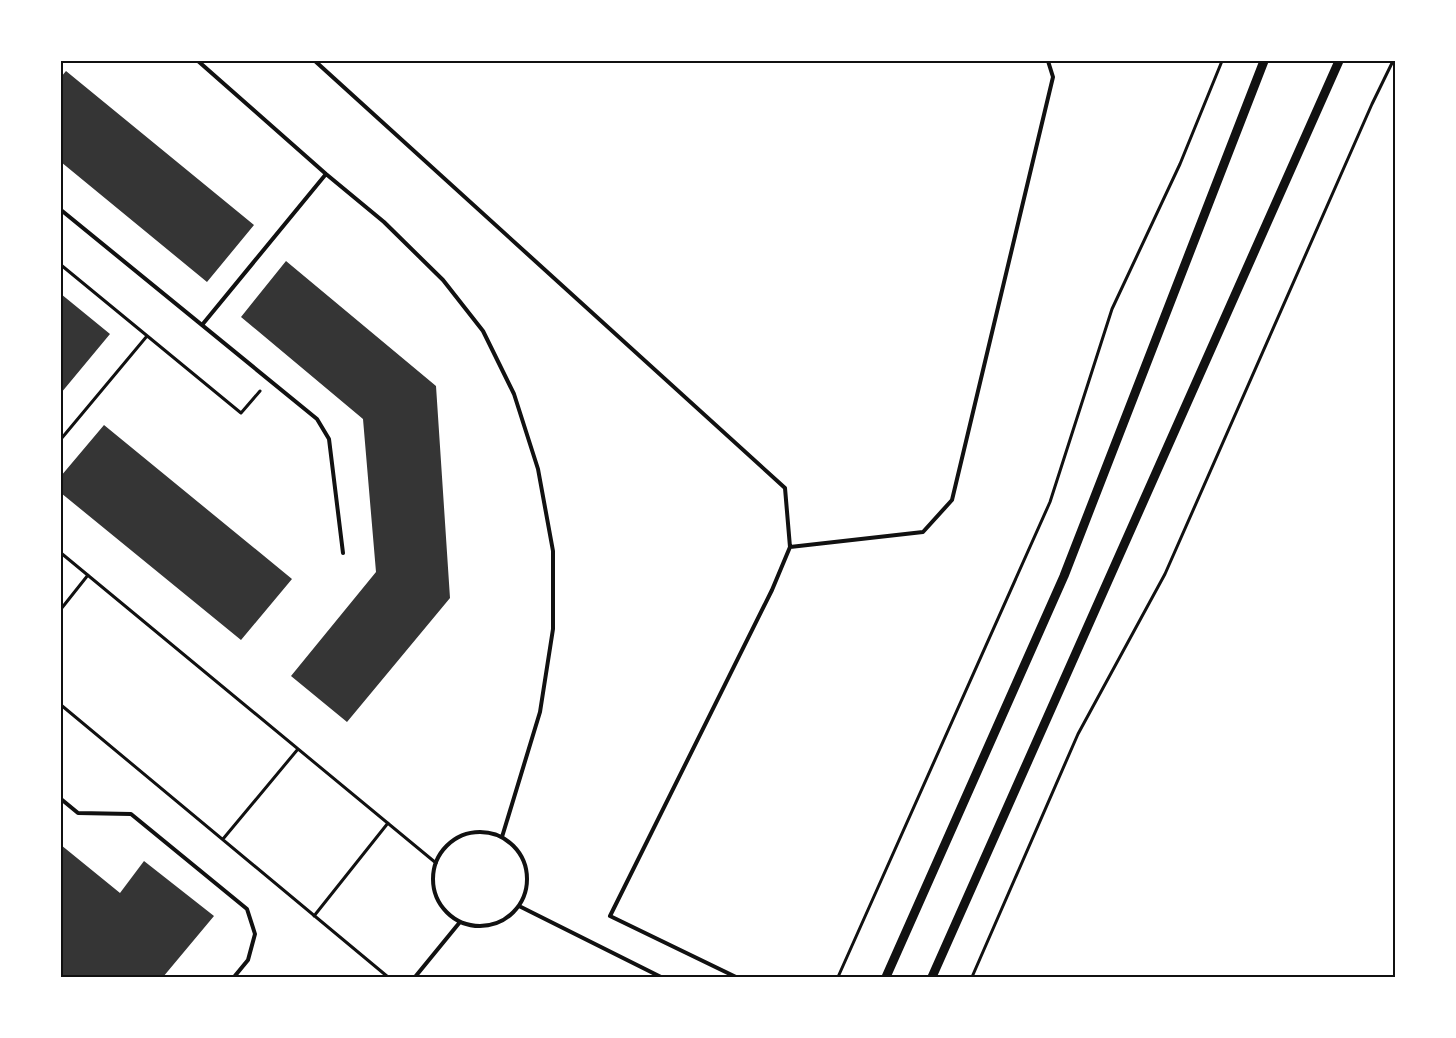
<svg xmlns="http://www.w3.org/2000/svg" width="1456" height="1038" viewBox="0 0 1456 1038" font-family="Quicksand,sans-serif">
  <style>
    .building { fill: #353535 }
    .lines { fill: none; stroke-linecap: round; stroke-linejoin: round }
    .path { stroke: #111; stroke-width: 3 }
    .service { stroke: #111; stroke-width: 4 }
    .tertiary { stroke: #111; stroke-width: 9 }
    .neatline { fill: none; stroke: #111; stroke-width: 2 }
  </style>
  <rect width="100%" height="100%" fill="#fff"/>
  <!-- building -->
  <path class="building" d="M66,71L254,225L207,282L61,162V77Z
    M286,261L436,386L450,598L347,722L291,676L376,572L363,419L241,317Z
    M61,294L110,334L61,393Z
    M104,425L292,579L241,640L61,493V476Z
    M61,845L120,893L144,861L214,916L163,977H61Z"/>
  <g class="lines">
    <!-- path -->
    <path class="path" d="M61,265L241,413L260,391
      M61,439L147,336
      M61,553L436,863
      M61,609L88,575
      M61,705L388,977
      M223,839L298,749
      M314,916L388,823
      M838,977L1050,502L1112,309L1180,164L1222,61
      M972,977L1078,734L1165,574L1372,104L1393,61"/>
    <!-- service -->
    <path class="service" d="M198,61L326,174L384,222L443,280L483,331L514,394L538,469L553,551V629L540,712L502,837
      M315,61L785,488L790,547L772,590L610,916L736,977
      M61,210L317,419L329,439L343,553
      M202,325L326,174
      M790,547L923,532L952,500L1053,77L1048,61
      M61,799L78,813L131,814L247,909L255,934L248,960L234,977
      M433 879a47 47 0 1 1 94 0a47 47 0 1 1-94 0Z
      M519,906L661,977
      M415,977L460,922"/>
    <!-- tertiary -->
    <path class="tertiary" d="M886,977L1064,576L1264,61
      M932,977L1339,61"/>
  </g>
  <!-- border -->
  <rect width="1456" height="1038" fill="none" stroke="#ffffff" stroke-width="125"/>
  <rect x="62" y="62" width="1332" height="914" class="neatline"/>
</svg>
